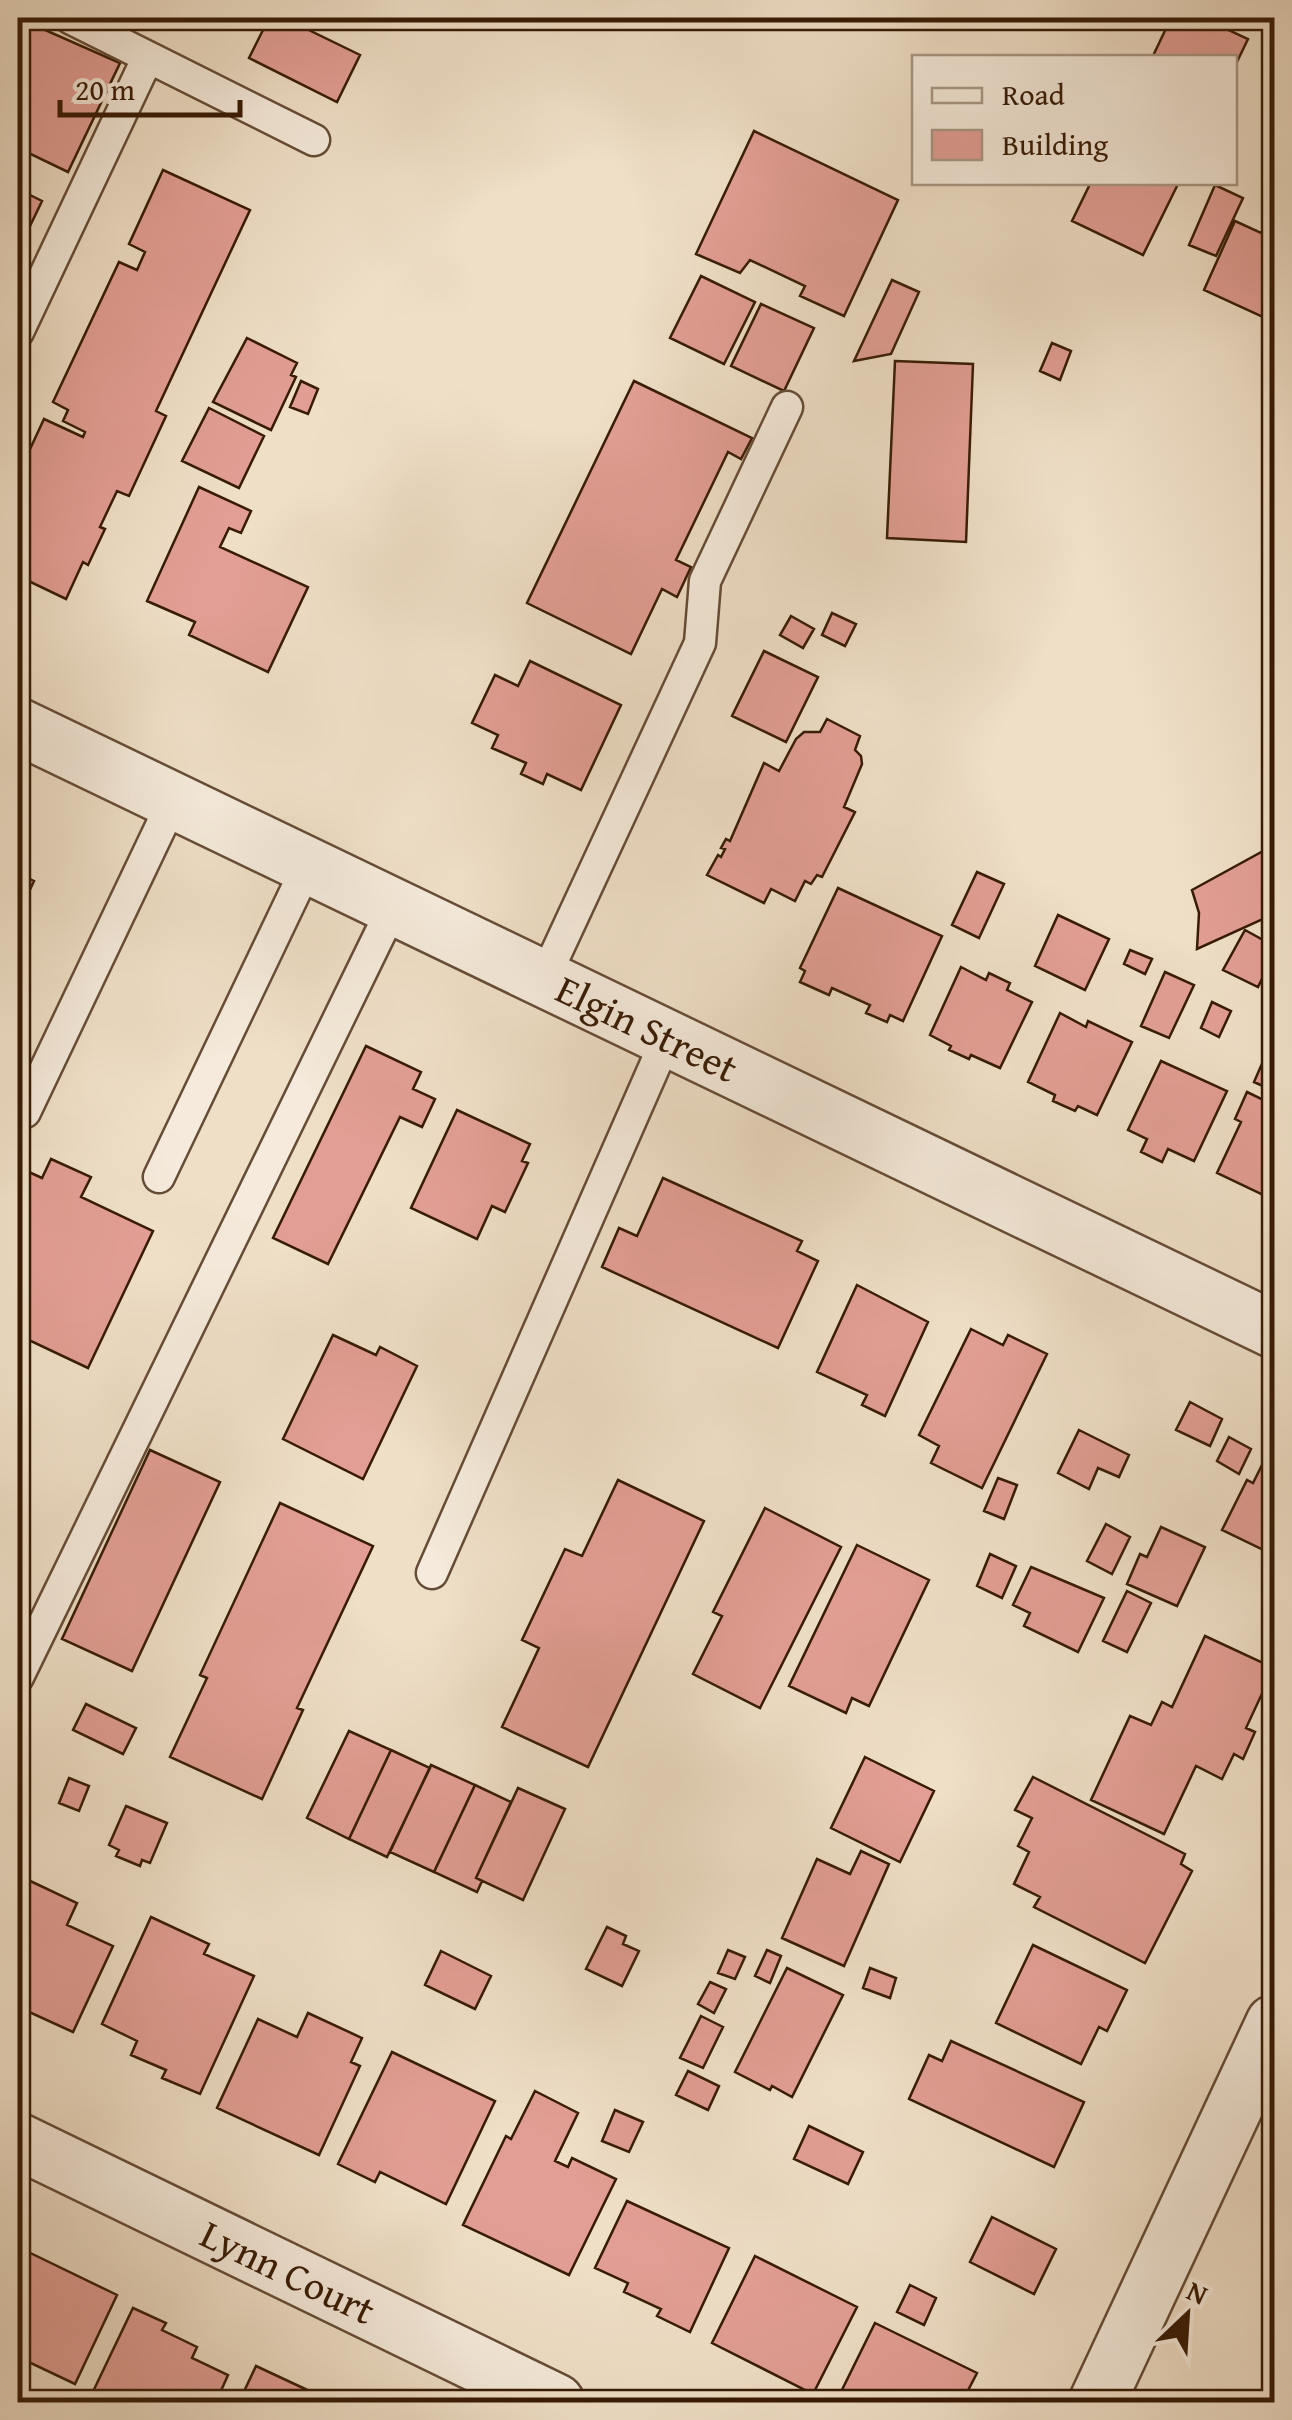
<svg xmlns="http://www.w3.org/2000/svg" width="1292" height="2420" viewBox="0 0 1292 2420" font-family="'Gentium Book Plus',serif">
  <style>
    .building { fill: #e29e94; stroke: #371b05; stroke-width: 2.5 }
    .lines { fill: none; stroke-linecap: round; stroke-linejoin: round }
    .lane-casing { stroke: #654c36; stroke-width: 35 }
    .street-casing { stroke: #654c36; stroke-width: 60 }
    .lane { stroke: #f5eadb; stroke-width: 30 }
    .street { stroke: #f5eadb; stroke-width: 55 }
    .labels { text-anchor: middle; stroke-width: 10; stroke-linejoin: round; paint-order: stroke }
    .street-label { font-size: 40px; fill: #371b05; stroke: #f5eadb }
  </style>
  <rect width="100%" height="100%" fill="#efdfc7"/>
  <filter id="stains"><feTurbulence type="fractalNoise" baseFrequency=".002" numOctaves="4"/><feColorMatrix values="0 0 0 0 .2 0 0 0 0 .09 0 0 0 0 .02 0 0 0 .5 -.17"/></filter>
  <radialGradient id="worn" r=".72"><stop offset=".6" stop-color="#630" stop-opacity="0"/><stop offset="1" stop-color="#630" stop-opacity=".3"/></radialGradient>
  <!-- building -->
  <path class="building" d="M18,18L120,63L68,172L18,148Z
    M269,18H284L360,55L337,102L249,58Z
    M1171,18H1203L1248,39L1234,68V58H1152Z
    M754,131L898,200L844,316L800,296L805,286L750,260L740,273L696,254Z
    M163,170L250,210L156,411L166,416L129,496L117,491L100,527L105,529L88,565L83,562L66,599L18,576V475L44,419L83,437L85,432L63,421L68,410L53,402L119,262L137,270L145,252L129,244Z
    M1091,182H1179L1143,255L1072,221Z
    M1215,185L1243,198L1216,256L1189,245Z
    M18,189L42,201L18,251Z
    M1235,221L1261,233L1265,226L1274,230V322L1204,290Z
    M701,276L755,302L724,364L670,338Z
    M892,280L919,292L891,354L854,361Z
    M761,304L814,328L784,391L731,366Z
    M247,338L297,363L291,375L296,377L271,430L213,402Z
    M1052,343L1071,351L1060,380L1040,371Z
    M895,361L973,364L966,542L887,538Z
    M301,381L318,389L308,414L290,407Z
    M634,381L752,438L741,459L728,452L676,560L691,567L677,597L662,589L631,654L527,603Z
    M209,408L264,436L239,488L182,461Z
    M199,487L251,511L241,533L229,528L220,547L308,587L268,672L189,635L195,622L147,601Z
    M832,613L856,624L845,646L822,635Z
    M791,616L814,629L803,648L780,635Z
    M764,651L818,677L786,742L732,716Z
    M530,661L621,705L581,790L547,774L543,784L521,774L526,763L492,748L498,735L472,723L495,675L518,686Z
    M827,719L860,736L855,750L861,756L862,764L844,807L855,812L822,877L817,875L811,884L805,881L795,901L771,889L764,903L707,875L718,855L721,857L725,849L721,848L726,839L730,841L764,763L779,771L796,739L804,732H820Z
    M1274,845V914L1197,949L1199,913L1192,890Z
    M977,872L1004,884L979,938L952,925Z
    M18,873L34,881L18,915Z
    M838,888L942,936L903,1021L890,1015L887,1022L866,1013L870,1005L832,988L829,995L800,982L805,971L800,968Z
    M1058,915L1109,939L1085,990L1035,966Z
    M1245,930L1274,946V954L1258,987L1223,970Z
    M1130,950L1152,959L1145,974L1124,964Z
    M961,967L986,980L989,973L1010,983L1007,990L1032,1002L1000,1068L971,1055L969,1059L949,1050L951,1046L930,1035Z
    M1165,972L1194,985L1169,1038L1141,1026Z
    M1212,1002L1231,1011L1219,1037L1201,1028Z
    M1060,1013L1086,1027L1088,1021L1132,1042L1097,1115L1078,1106L1075,1111L1053,1101L1055,1095L1028,1082Z
    M1274,1036V1091L1254,1082Z
    M366,1046L421,1072L413,1089L435,1099L422,1127L400,1117L328,1264L273,1238Z
    M1161,1061L1227,1091L1194,1161L1168,1149L1162,1162L1141,1152L1147,1139L1128,1130Z
    M1247,1092L1274,1105L1266,1128L1274,1132V1200L1217,1173L1241,1122L1235,1119Z
    M457,1110L530,1144L522,1161L528,1163L505,1212L492,1206L477,1239L411,1208Z
    M51,1159L91,1177L81,1197L153,1231L88,1368L18,1335V1167L42,1178Z
    M663,1178L802,1241L797,1251L818,1261L778,1348L602,1267L619,1228L637,1236Z
    M857,1285L928,1322L885,1416L862,1405L867,1395L817,1372Z
    M971,1329L1003,1345L1008,1335L1047,1354L982,1488L931,1463L939,1446L919,1435Z
    M333,1335L376,1355L380,1347L417,1366L363,1479L283,1439Z
    M1190,1402L1222,1419L1210,1446L1176,1430Z
    M1079,1430L1129,1455L1119,1477L1098,1468L1089,1489L1058,1473Z
    M1229,1437L1251,1449L1239,1474L1217,1461Z
    M150,1450L220,1482L132,1671L62,1639Z
    M1264,1461L1274,1466V1555L1222,1530L1247,1480L1253,1483Z
    M998,1478L1017,1485L1004,1519L984,1511Z
    M618,1480L704,1521L588,1767L502,1727L539,1648L522,1640L565,1549L582,1556Z
    M280,1503L373,1546L297,1708L303,1710L262,1799L170,1757L207,1678L200,1675Z
    M765,1508L841,1547L760,1708L693,1674L722,1616L713,1612Z
    M1106,1524L1130,1537L1112,1574L1087,1561Z
    M1161,1527L1205,1547L1177,1606L1127,1584L1140,1554L1147,1557Z
    M857,1545L929,1580L869,1706L852,1698L846,1713L789,1686Z
    M990,1554L1016,1566L1002,1598L977,1586Z
    M1031,1567L1104,1598L1078,1652L1024,1626L1030,1613L1013,1605Z
    M1127,1591L1151,1603L1127,1652L1103,1641Z
    M1205,1636L1274,1668L1246,1728L1255,1732L1243,1759L1234,1754L1222,1779L1196,1766L1164,1834L1091,1800L1130,1716L1151,1725L1162,1702L1172,1707Z
    M86,1704L136,1728L123,1754L73,1730Z
    M349,1731L391,1750L349,1839L307,1818Z
    M391,1750L430,1768L387,1857L349,1839Z
    M865,1757L934,1791L900,1862L831,1828Z
    M431,1765L475,1785L434,1872L390,1852Z
    M1033,1777L1185,1854L1181,1864L1192,1871L1145,1963L1034,1907L1040,1897L1014,1884L1029,1852L1018,1846L1032,1818L1015,1810Z
    M69,1778L89,1786L79,1811L59,1803Z
    M475,1785L511,1802L476,1878L482,1881L477,1892L434,1872Z
    M518,1788L565,1809L523,1900L476,1878Z
    M126,1806L167,1823L150,1863L142,1860L140,1866L116,1856L119,1850L109,1845Z
    M861,1851L889,1864L844,1966L782,1938L817,1859L850,1874Z
    M26,1879L77,1903L67,1925L113,1946L73,2032L18,2007V1897Z
    M151,1917L209,1944L204,1954L254,1976L200,2094L162,2078L166,2070L131,2055L137,2041L102,2024Z
    M607,1927L626,1936L623,1944L639,1951L622,1986L586,1969Z
    M1033,1945L1127,1990L1107,2031L1099,2027L1081,2064L996,2023Z
    M728,1950L745,1957L735,1979L718,1973Z
    M767,1950L781,1956L770,1983L755,1976Z
    M441,1951L491,1976L475,2009L425,1985Z
    M787,1968L843,1995L792,2097L772,2086L770,2090L735,2072Z
    M870,1968L896,1978L890,1998L863,1988Z
    M710,1982L726,1989L714,2013L698,2004Z
    M308,2013L362,2038L351,2062L360,2066L319,2155L217,2108L258,2019L297,2037Z
    M701,2016L723,2027L703,2068L680,2058Z
    M951,2041L1084,2102L1054,2167L909,2099L929,2055L942,2061Z
    M392,2052L495,2101L446,2204L380,2172L375,2182L338,2164Z
    M688,2071L719,2086L708,2110L676,2095Z
    M535,2091L578,2113L555,2161L568,2167L572,2158L616,2179L569,2275L463,2225L506,2136L511,2139Z
    M615,2110L643,2122L629,2152L602,2141Z
    M809,2126L863,2152L848,2184L794,2159Z
    M627,2201L729,2248L690,2332L657,2316L661,2309L624,2292L628,2283L595,2268Z
    M992,2217L1056,2249L1034,2294L970,2262Z
    M18,2247L117,2295L75,2384L18,2357Z
    M755,2256L857,2307L813,2394L712,2343Z
    M910,2285L936,2298L924,2325L897,2312Z
    M133,2308L166,2323L162,2330L197,2347L192,2358L228,2375L216,2402H88Z
    M875,2323L977,2373L962,2402H836Z
    M256,2366L333,2402H239Z"/>
  <g class="lines">
    <!-- lane casing -->
    <g class="lane-casing">
      <path id="lane" d="M70,18L314,140
        M18,332L148,57
        M544,979L700,643L705,581L787,407
        M25,1112L173,801
        M159,1177L308,865
        M432,1573L667,1038
        M18,1677L393,907"/>
    </g>
    <!-- street casing -->
    <g class="street-casing">
      <g id="street">
        <path id="s1" d="M18,726L1274,1330"/>
        <path id="s2" d="M18,2141L556,2402"/>
        <path d="M1097,2402L1274,2023"/>
      </g>
    </g>
    <!-- lane -->
    <use href="#lane" class="lane"/>
    <!-- street -->
    <use href="#street" class="street"/>
  </g>
  <g class="labels">
    <!-- street labels -->
    <g class="street-label">
      <text dy="14" stroke="none"><textPath href="#s1" startOffset="698">Elgin Street</textPath></text>
      <text dy="14" stroke="none"><textPath href="#s2" startOffset="300">Lynn Court</textPath></text>
    </g>
  </g>
  <!-- margin -->
  <rect width="1292" height="2420" fill="none" stroke="#efdfc7" stroke-width="60"/>
  <rect x="20" y="20" width="1252" height="2380" fill="none" stroke="#371b05" stroke-width="5"/>
  <rect x="30" y="30" width="1232" height="2360" fill="none" stroke="#371b05" stroke-width="2.5"/>
  <!-- legend -->
  <rect x="912" y="55" width="325" height="130" fill="#f5eadb" stroke="#a99785" stroke-width="2.5"/>
  <rect x="932" y="88" width="50" height="15" fill="#f5eadb" stroke="#a99785" stroke-width="2.5"/>
  <text x="1002" y="105" font-size="30" fill="#371b05">Road</text>
  <rect x="932" y="130" width="50" height="30" fill="#e29e94" stroke="#a99785" stroke-width="2.5"/>
  <text x="1002" y="155" font-size="30" fill="#371b05">Building</text>
  <!-- north arrow -->
  <g transform="translate(1187 2315) rotate(25)" stroke="#f5eadb" stroke-width="8" paint-order="stroke">
  <path d="M0-8L18 38L0 25L-18 38Z" fill="#371b05"/>
  <text y="-15" font-size="28" font-weight="bold" text-anchor="middle" fill="#371b05">N</text>
  </g>
  <!-- scale -->
  <path d="M60 100v15h180v-15" fill="none" stroke="#371b05" stroke-width="5"/>
  <text x="75" y="100" font-size="30" fill="#371b05" stroke="#f5eadb" stroke-width="8" paint-order="stroke">20 m</text>
  <rect width="100%" height="100%" filter="url(#stains)"/>
  <rect width="100%" height="100%" fill="url(#worn)"/>
</svg>
